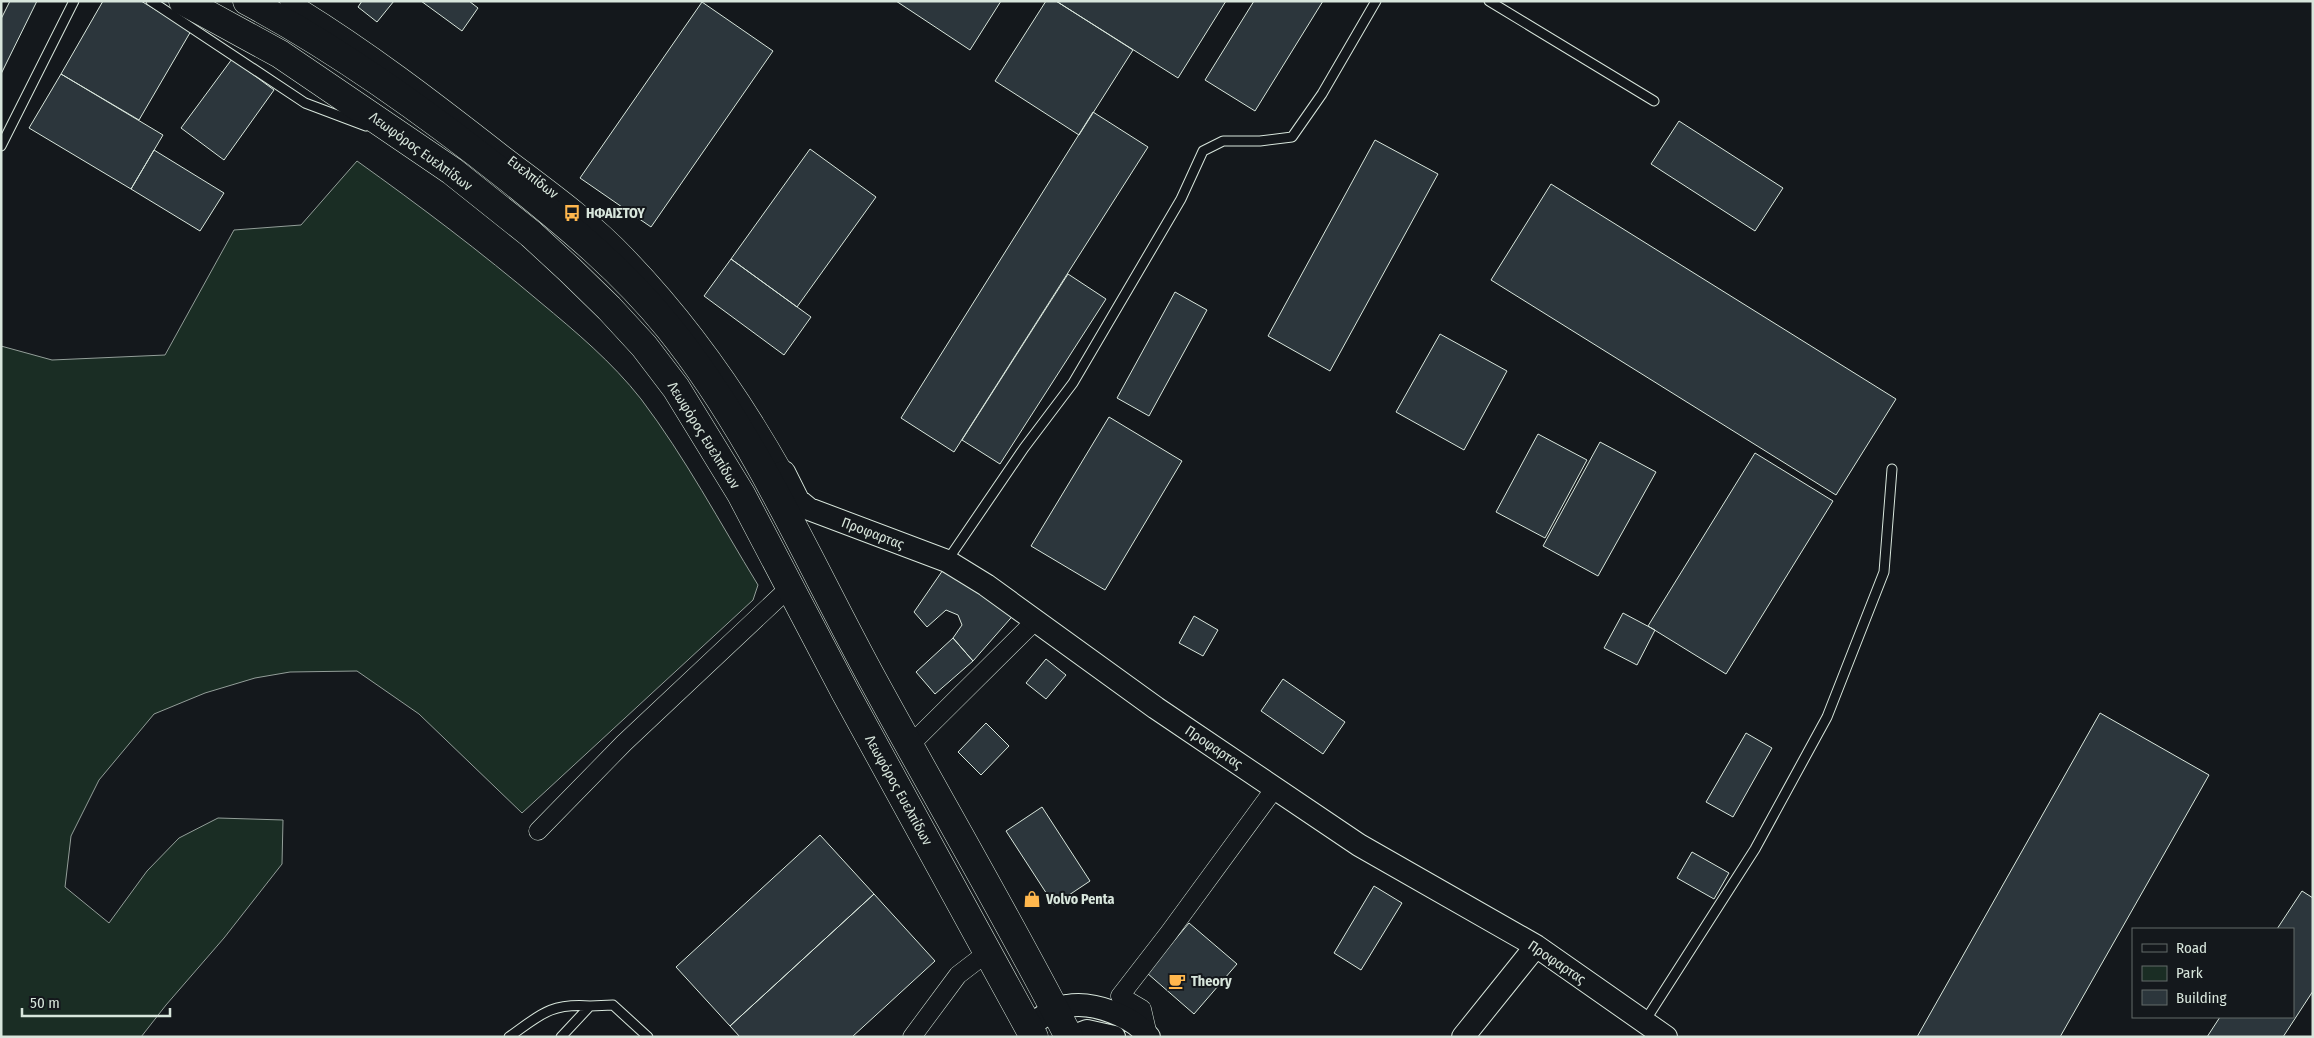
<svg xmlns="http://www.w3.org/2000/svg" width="2314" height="1038" viewBox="0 0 2314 1038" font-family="'Fira Sans Condensed',sans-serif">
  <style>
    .green { fill: #1a2d24; stroke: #939e99 }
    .building { fill: #2c363c; stroke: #d8e6dc }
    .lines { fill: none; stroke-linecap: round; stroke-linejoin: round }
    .service-casing { stroke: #d8e6dc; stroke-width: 11 }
    .minor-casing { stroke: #d8e6dc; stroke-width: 19 }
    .tertiary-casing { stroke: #d8e6dc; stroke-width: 24 }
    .primary-casing { stroke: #d8e6dc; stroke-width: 29 }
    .service { stroke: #14181c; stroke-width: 9 }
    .minor { stroke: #14181c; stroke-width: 18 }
    .tertiary { stroke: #14181c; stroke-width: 22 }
    .primary { stroke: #14181c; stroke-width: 28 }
    .labels { text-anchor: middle; stroke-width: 4; stroke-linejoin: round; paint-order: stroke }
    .street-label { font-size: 14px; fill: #d8e6dc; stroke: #14181c }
    .poi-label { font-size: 14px; font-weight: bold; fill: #d8e6dc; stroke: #14181c; text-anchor: start }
  </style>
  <rect width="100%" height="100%" fill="#14181c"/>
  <!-- green -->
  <path class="green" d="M357,161C420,206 481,252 540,302C576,332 612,362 641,399C685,457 720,523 758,585L753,600L522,813L419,714L357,671L290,672L255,678L205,693L154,714L99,780L71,836L65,887L109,923L147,871L179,838L218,818L283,820L282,864L224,938L166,1005L141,1037H1V346L52,360L165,355L234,230L301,225Z"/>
  <!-- building -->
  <path class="building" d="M10,1H37L1,74V19Z
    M103,1H141L191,31L139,120L61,74Z
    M362,1H394L377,22L358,7Z
    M421,1H469L478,8L462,31Z
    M896,1H1001L970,50Z
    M1046,1H1056L1133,50L1079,135L995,81Z
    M1056,1H1226L1178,78Z
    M1254,1H1323L1255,111L1205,80Z
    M702,2L773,51L651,227L580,178Z
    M232,59L274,90L224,160L181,128Z
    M61,74L163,135L131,189L29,128Z
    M1093,112L1148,147L954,452L901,418Z
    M1679,121L1783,188L1755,231L1651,164Z
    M1375,140L1438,174L1330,371L1268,336Z
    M810,149L876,197L797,307L731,259Z
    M154,150L224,193L200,231L131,189Z
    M1551,184L1896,399L1836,495L1491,280Z
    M731,259L811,317L784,355L704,296Z
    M1068,274L1106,299L1000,464L962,440Z
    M1175,292L1207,310L1149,416L1117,398Z
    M1440,334L1507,371L1464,450L1396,412Z
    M1109,417L1182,461L1105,590L1031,546Z
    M1538,434L1587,460L1545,538L1496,512Z
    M1600,442L1656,472L1598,576L1543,546Z
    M1755,453L1833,501L1726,674L1648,626Z
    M945,567L1017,611L973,661L953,638L962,625L958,615L946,610L927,627L914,612Z
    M1623,613L1655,630L1637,665L1604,648Z
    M1194,616L1218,630L1203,656L1179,643Z
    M953,638L973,661L935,694L916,672Z
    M1046,659L1066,675L1046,699L1026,683Z
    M1283,679L1345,722L1323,754L1261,711Z
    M2100,713L2209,775L2060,1037H1917Z
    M986,723L1009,746L981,775L958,752Z
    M1746,733L1772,748L1733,817L1706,802Z
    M1042,807L1090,881L1054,905L1006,831Z
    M820,835L874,894L730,1026L676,967Z
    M1692,852L1729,873L1714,899L1677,878Z
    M1374,886L1402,903L1361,970L1334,953Z
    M2302,891L2313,898V991L2283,1037H2207L2220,1017H2293V929H2277Z
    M874,894L935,961L852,1037H740L730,1026Z
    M1189,923L1237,964L1194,1014L1147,973Z"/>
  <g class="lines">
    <!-- service casing -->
    <g class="service-casing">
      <path id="service" d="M151,1L305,103L366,126
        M1489,1L1654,101
        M1,146L74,1
        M947,561L1024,448L1073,383L1181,199L1203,151L1223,141H1260L1292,137L1322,94L1376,1
        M1645,1021L1755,849L1827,717L1884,572L1892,469
        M509,1037C540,1015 550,1003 590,1006
        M561,1037L590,1006L613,1005L648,1037"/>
    </g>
    <!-- minor casing -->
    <g class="minor-casing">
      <path id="minor" d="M289,1C365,47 435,101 504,155C546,187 590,218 626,256C689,321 740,394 784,472
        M909,746L1035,621
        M538,831L624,743L790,587
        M1148,1035L1142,1009L1120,996L1168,934L1275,788
        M912,1037L958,975L988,952"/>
    </g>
    <!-- tertiary casing -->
    <g class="tertiary-casing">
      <path id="tertiary" d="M766,478L784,472L798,500L809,509L947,561L986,585L1156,708L1359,845L1536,946L1666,1037
        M1029,1026C1040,1019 1052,1008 1067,1006C1093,1001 1133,1016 1149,1037
        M1071,1037L1087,1031L1114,1037
        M1463,1037L1536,946"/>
    </g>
    <!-- primary casing -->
    <g class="primary-casing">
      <path id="primary" d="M183,1L280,54L452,171L531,234L570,270L609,308L644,346L676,388L741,494L845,692L1034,1037
        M247,1C341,51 428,114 511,180C567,225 624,272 669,328C753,432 809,563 873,680C938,799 1007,916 1069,1037"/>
    </g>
    <!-- service -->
    <use href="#service" class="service"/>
    <!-- minor -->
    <use href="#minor" class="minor"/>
    <!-- tertiary -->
    <use href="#tertiary" class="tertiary"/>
    <!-- primary -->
    <use href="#primary" class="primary"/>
  </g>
  <!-- icons -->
  <defs>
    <g id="bus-bare" transform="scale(1.35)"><path d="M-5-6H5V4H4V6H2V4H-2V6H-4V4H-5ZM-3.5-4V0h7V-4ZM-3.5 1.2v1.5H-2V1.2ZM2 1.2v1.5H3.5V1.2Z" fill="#ffb74d" stroke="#14181c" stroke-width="2.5" paint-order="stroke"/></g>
    <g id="shop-bare" transform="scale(1.35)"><path d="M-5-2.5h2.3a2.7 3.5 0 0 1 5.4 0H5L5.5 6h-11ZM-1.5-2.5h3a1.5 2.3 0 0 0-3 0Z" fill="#ffb74d" stroke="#14181c" stroke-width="2.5" paint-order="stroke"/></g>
    <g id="cafe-bare" transform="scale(1.35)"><path d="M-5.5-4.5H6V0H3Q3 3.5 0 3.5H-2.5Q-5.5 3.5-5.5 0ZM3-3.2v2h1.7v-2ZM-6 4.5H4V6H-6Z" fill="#ffb74d" stroke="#14181c" stroke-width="2.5" paint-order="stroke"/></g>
  </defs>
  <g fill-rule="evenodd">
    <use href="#bus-bare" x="572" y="213"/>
    <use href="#shop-bare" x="1032" y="899"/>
    <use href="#cafe-bare" x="1177" y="981"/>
  </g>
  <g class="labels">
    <!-- street labels -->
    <g class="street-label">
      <text transform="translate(421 151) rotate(36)" y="5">Λεωφόρος Ευελπίδων</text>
      <text transform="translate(533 177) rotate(38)" y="5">Ευελπίδων</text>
      <text transform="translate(704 435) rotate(58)" y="5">Λεωφόρος Ευελπίδων</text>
      <text transform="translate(873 533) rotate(21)" y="5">Προφαρτας</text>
      <text transform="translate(1214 747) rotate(34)" y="5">Προφαρτας</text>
      <text transform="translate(899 790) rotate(61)" y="5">Λεωφόρος Ευελπίδων</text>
      <text transform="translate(1557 962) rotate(34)" y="5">Προφαρτας</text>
    </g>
    <!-- poi labels -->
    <g class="poi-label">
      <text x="586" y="218">ΗΦΑΙΣΤΟΥ</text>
      <text x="1046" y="904">Volvo Penta</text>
      <text x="1191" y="986">Theory</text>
    </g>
  </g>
  <!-- border -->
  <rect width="2314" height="1038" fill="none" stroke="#d8e6dc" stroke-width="5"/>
  <!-- legend -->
  <rect x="2132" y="928" width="162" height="90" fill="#14181c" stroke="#626a69"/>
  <rect x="2142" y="944" width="25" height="8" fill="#14181c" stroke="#626a69"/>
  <text x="2176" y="953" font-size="15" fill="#d8e6dc">Road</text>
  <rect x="2142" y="966" width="25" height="15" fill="#1a2d24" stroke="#626a69"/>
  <text x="2176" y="978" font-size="15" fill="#d8e6dc">Park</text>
  <rect x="2142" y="990" width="25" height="15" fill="#2c363c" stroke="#626a69"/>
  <text x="2176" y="1003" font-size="15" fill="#d8e6dc">Building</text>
  <!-- scale -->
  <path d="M22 1008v8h148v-8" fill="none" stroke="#d8e6dc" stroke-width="2.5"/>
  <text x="30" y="1008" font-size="15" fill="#d8e6dc" stroke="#14181c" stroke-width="4" paint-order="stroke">50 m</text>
</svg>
